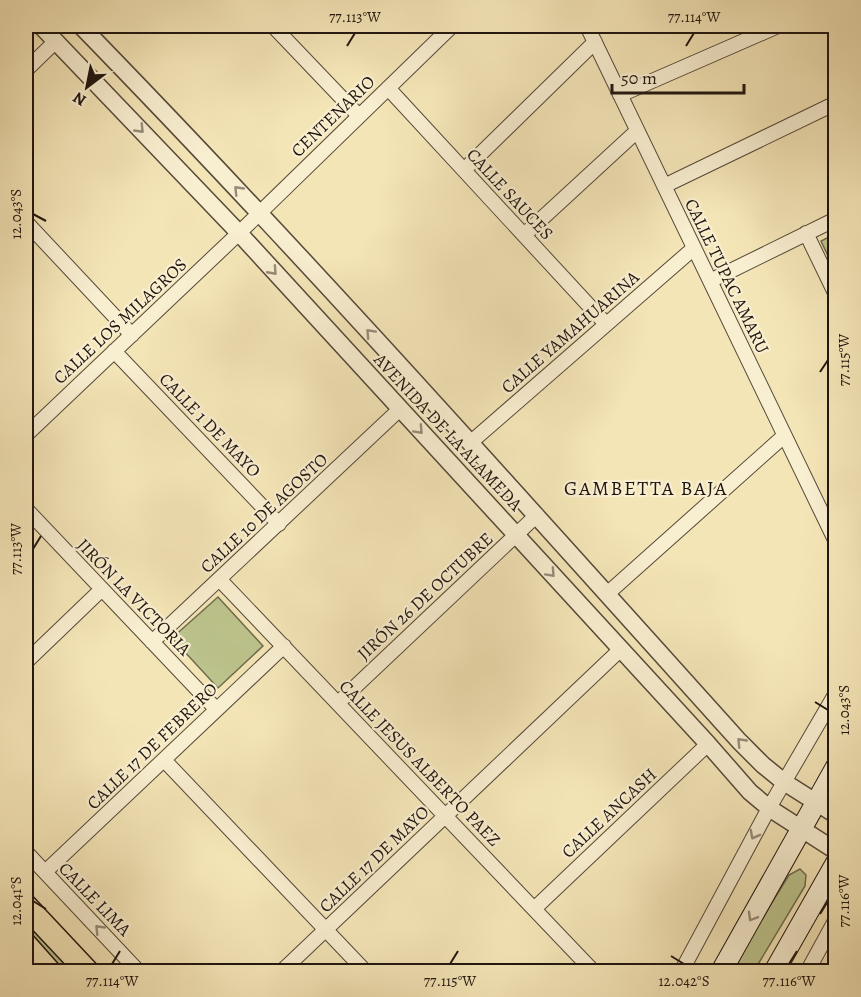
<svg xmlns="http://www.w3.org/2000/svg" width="861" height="997" viewBox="0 0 861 997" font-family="Alegreya,serif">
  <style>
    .green { fill: #bdc48d; stroke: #6e6c4e; stroke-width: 1.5 }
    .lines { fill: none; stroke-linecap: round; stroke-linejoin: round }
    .minor-casing { stroke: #554939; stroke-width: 16 }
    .tertiary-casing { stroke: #554939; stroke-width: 19 }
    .secondary-casing { stroke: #20150f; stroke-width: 22 }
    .trunk-casing { stroke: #20150f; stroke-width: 25 }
    .minor { stroke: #f8eed0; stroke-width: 14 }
    .tertiary { stroke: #f8eed0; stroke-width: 16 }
    .secondary { stroke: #f8eed0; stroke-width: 20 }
    .trunk { stroke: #f4e5b7; stroke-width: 22 }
    .oneway { stroke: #978c79 }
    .ticks { fill: none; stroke: #20150f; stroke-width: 2 }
    .labels { text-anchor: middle; stroke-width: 4.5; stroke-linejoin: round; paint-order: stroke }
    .street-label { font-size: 18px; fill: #20150f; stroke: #f8eed0 }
    .neighbourhood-label { font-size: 20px; letter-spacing: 1.5px; fill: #20150f; stroke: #f8eed0 }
    .neatline { fill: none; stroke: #20150f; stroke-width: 2 }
    .ticks-label { font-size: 15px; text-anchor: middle; fill: #20150f }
  </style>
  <rect width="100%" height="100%" fill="#f4e5b7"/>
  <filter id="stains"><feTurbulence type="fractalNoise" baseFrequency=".00333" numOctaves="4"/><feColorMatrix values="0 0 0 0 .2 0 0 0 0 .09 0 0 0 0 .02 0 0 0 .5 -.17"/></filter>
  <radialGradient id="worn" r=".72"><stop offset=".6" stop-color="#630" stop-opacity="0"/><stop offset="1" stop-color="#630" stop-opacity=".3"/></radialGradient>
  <!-- green -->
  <path class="green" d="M835,234V271L821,241Z
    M218,597L263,646L218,688L172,638Z
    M800,869L806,875L805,886L754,971L729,972L789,875Z
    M26,912L83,971H60L26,934Z"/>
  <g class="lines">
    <!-- minor casing -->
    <g class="minor-casing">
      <path id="minor" d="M273,26L359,116
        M587,26L836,542
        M832,26L836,31
        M26,70L56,41
        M388,88L606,324
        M620,95L778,26
        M464,170L595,42
        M664,186L836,103
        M26,222L132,335
        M806,233L836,295
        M524,235L637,131
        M710,281L836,219
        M114,351L279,524
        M26,435L239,233L452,26
        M470,443L694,248
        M26,509L216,709
        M220,580L594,972
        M607,594L784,436
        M152,642L400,409
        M26,662L102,589
        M338,703L537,515
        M164,760L366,972
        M26,852L139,972
        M45,872L284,646
        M534,909L708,744
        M281,972L621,649
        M681,972L769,808L836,693
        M807,972L836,919"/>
    </g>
    <!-- tertiary casing -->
    <g class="tertiary-casing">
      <path id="tertiary" d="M41,26L239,233L708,744L750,792L769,808L836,851
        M81,26C307,258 522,500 739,741L763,765L784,782L836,815"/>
    </g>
    <!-- secondary casing -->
    <g class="secondary-casing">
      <path id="secondary" d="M721,972L836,767
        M774,972L836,863"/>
    </g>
    <!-- trunk casing -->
    <g class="trunk-casing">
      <path id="trunk" d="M26,906L88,972
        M26,945L50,972"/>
    </g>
    <!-- minor -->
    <use href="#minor" class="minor"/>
    <!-- tertiary -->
    <use href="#tertiary" class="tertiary"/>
    <!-- secondary -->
    <use href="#secondary" class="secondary"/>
    <!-- trunk -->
    <use href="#trunk" class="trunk"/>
  </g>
  <!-- one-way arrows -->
  <defs><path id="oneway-chevron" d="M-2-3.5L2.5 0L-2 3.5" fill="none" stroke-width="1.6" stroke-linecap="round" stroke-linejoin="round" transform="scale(1.5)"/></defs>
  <g class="oneway">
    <use href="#oneway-chevron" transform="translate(140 129) rotate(46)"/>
    <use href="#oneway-chevron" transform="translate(238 190) rotate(-134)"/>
    <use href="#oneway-chevron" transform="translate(273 271) rotate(48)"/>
    <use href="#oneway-chevron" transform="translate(370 333) rotate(-133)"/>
    <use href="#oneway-chevron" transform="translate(419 430) rotate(47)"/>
    <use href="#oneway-chevron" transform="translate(551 573) rotate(47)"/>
    <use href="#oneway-chevron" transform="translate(741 742) rotate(-134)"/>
    <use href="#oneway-chevron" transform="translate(754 835) rotate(118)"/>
    <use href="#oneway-chevron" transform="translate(752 917) rotate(120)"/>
    <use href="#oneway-chevron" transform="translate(99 929) rotate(-134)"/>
  </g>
  <!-- ticks -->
  <path class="ticks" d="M347,46L355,33M686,46L694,33M33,214L46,221M820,372L828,360M33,549L41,536M815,702L828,710M33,901L46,909M820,914L828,901M671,956L684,964M112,964L120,951M450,964L458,951M789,964L797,951"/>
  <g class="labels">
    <!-- street labels -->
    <g class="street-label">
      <text transform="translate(333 116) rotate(-44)" y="6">CENTENARIO</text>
      <text transform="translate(510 194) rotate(47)" y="6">CALLE SAUCES</text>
      <text transform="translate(727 276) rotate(64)" y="6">CALLE TUPAC AMARU</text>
      <text transform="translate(120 321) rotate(-43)" y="6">CALLE LOS MILAGROS</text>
      <text transform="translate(570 332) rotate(-41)" y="6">CALLE YAMAHUARINA</text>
      <text transform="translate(210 425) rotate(46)" y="6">CALLE 1 DE MAYO</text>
      <text transform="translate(448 432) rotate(47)" y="6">AVENIDA DE LA ALAMEDA</text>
      <text transform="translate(264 513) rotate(-43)" y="6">CALLE 10 DE AGOSTO</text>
      <text transform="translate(425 596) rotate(-43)" y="6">JIRÓN 26 DE OCTUBRE</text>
      <text transform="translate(134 597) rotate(46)" y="6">JIRÓN LA VICTORIA</text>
      <text transform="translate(152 746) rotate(-44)" y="6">CALLE 17 DE FEBRERO</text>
      <text transform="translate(420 763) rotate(46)" y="6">CALLE JESUS ALBERTO PAEZ</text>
      <text transform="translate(609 813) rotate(-43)" y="6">CALLE ANCASH</text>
      <text transform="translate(374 859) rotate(-44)" y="6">CALLE 17 DE MAYO</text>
      <text transform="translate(95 899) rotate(46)" y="6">CALLE LIMA</text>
    </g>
    <!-- neighbourhood labels -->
    <g class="neighbourhood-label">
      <text x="646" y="495">GAMBETTA BAJA</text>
    </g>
  </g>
  <!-- margin -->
  <rect width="861" height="997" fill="none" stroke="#f4e5b7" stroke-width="66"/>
  <!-- north arrow -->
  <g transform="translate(87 87) rotate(212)" stroke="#f8eed0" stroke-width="4.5" paint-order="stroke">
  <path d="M0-4.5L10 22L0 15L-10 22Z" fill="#20150f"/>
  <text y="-9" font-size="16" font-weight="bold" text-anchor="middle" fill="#20150f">N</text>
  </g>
  <!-- scale -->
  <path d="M612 84v9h132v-9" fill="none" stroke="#20150f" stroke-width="3"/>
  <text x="621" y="84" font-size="18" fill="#20150f" stroke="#f8eed0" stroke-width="4.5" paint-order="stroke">50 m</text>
  <rect x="33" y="33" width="795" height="931" class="neatline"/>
  <g class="ticks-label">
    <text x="355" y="22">77.113°W</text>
    <text x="694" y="22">77.114°W</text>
    <text transform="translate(16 214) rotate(-90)" y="5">12.043°S</text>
    <text transform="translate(844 360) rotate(-90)" y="5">77.115°W</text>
    <text transform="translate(16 549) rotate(-90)" y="5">77.113°W</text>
    <text transform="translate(844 710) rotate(-90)" y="5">12.043°S</text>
    <text transform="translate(16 901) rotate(-90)" y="5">12.041°S</text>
    <text transform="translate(844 901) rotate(-90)" y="5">77.116°W</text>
    <text x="112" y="986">77.114°W</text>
    <text x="450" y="986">77.115°W</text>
    <text x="684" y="986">12.042°S</text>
    <text x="789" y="986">77.116°W</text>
  </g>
  <rect width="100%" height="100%" filter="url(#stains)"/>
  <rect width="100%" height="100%" fill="url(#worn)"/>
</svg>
